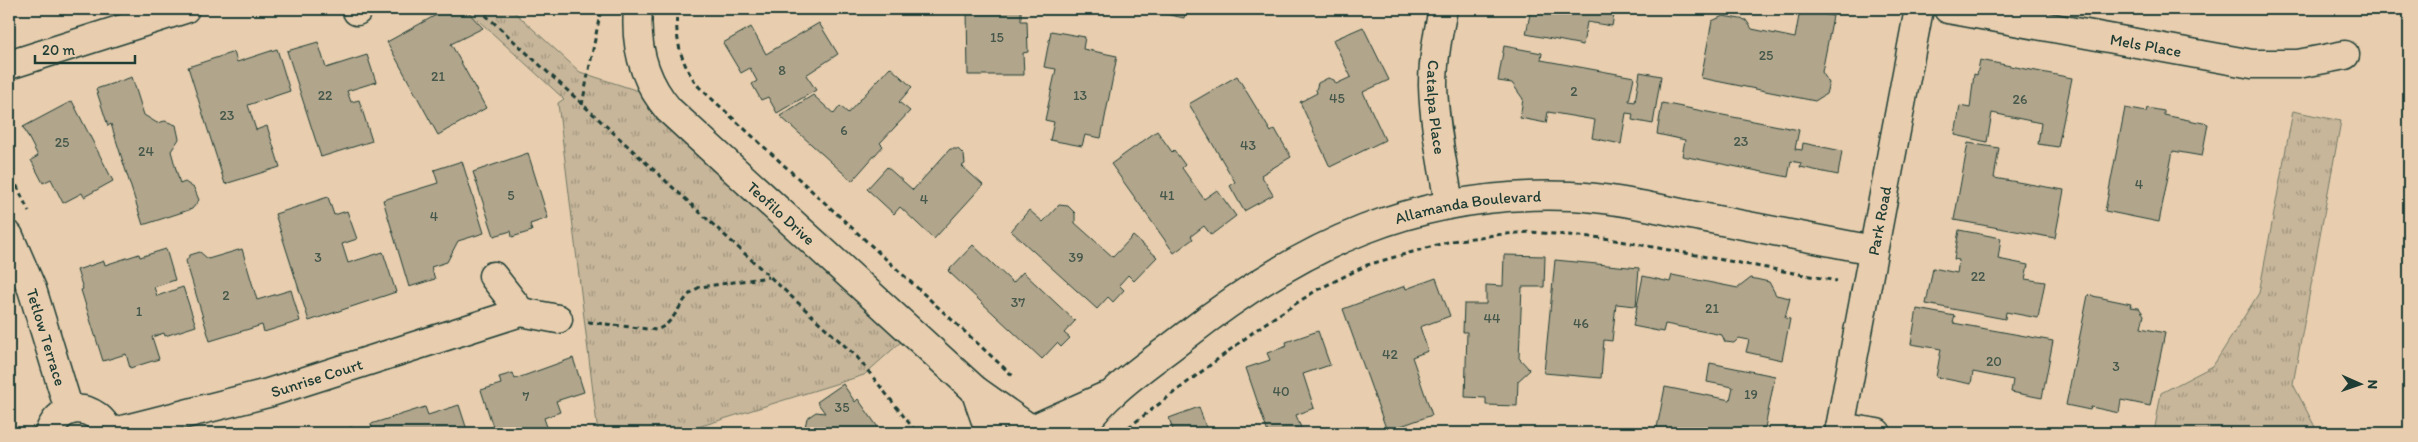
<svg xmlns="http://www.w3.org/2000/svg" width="2418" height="442" viewBox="0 0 2418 442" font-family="Itim,sans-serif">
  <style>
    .park { fill: url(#park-tufts); stroke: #737a67 }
    .building { fill: #b1a58c; stroke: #1f3d34 }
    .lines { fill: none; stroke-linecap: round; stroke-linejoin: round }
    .minor-casing { stroke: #1f3d34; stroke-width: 31 }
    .path { stroke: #1f3d34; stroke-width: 3; stroke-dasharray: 5 4; stroke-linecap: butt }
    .minor { stroke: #e8ceaf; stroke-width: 28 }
    .labels { text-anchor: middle; stroke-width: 5; stroke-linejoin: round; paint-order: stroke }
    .number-label { font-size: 14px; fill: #44574a }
    .street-label { font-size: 16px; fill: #1f3d34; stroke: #e8ceaf }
  </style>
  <defs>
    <pattern id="park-tufts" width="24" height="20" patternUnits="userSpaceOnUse" patternTransform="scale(1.25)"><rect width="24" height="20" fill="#c7b69a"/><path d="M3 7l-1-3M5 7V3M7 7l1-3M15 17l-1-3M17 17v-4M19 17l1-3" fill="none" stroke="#a1957e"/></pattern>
  </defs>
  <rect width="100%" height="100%" fill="#e8ceaf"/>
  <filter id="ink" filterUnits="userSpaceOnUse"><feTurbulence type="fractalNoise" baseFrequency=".02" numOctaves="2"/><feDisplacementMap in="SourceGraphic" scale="10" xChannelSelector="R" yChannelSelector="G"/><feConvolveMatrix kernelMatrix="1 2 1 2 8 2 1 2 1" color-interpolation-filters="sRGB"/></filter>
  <g filter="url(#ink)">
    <!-- park -->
    <path class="park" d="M466,9H511L580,72L657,97L912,332L864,375L679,433H598L558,103L564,99Z
      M2293,111L2341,121L2293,384L2315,427L2314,433H2154L2161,393L2213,366L2259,293Z"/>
    <!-- building -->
    <path class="building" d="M447,9H465L483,28L451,44L486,108L438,135L387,42Z
      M967,9H1021V21H1027L1028,52L1023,53L1024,75H968Z
      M1162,9H1186L1184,18L1161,13Z
      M1531,9H1615L1612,26L1587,22L1583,45L1526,34Z
      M1800,10L1833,16L1822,72L1829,83L1826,94L1815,101L1701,78L1712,21L1723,16L1746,20L1752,29L1795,38Z
      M819,23L838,54L806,75L816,90L777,113L768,97L761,100L752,84L757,81L750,68L741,73L723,43L751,27L766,54Z
      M1363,27L1389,80L1363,92L1385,140L1330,167L1300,102L1317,93L1316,90L1318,83L1328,78L1334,80L1336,84L1351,77L1333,40Z
      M1051,31L1085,37L1083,49L1117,56L1101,138L1085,135L1082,146L1050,140L1054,122L1045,120L1056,69L1044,67Z
      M318,42L326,68L367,55L376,82L347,91L351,102L359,100L372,141L321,157L287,51Z
      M1504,46L1542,53L1541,60L1634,77L1629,101L1635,102L1640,72L1661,76L1653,124L1632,120L1633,114L1626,113L1621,144L1592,138L1595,120L1548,112L1546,123L1520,118L1523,99L1512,83L1498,81Z
      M277,49L290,91L248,105L256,130L267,126L280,167L225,184L188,67L234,52L237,62Z
      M1980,60L2072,78L2058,147L2038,144L2041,123L1992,113L1987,142L1955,135L1960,106L1970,108L1974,74L1977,75Z
      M890,67L912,87L899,102L910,111L880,143L883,146L852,181L780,116L813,95L834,114L840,106L848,113Z
      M1237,76L1271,132L1275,129L1291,157L1261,175L1273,195L1244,211L1230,186L1235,182L1189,104Z
      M132,77L144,115L157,123L165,121L176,125L179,139L171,151L180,184L185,182L194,188L199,200L192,209L143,225L111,124L108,126L96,89Z
      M72,101L113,181L84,197L82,193L63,203L51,179L43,183L31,160L38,156L23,127Z
      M1662,103L1799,130L1795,149L1802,150L1803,143L1842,151L1838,175L1800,167L1801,163L1791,161L1788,177L1682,156L1685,140L1657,134Z
      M2125,108L2146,112L2147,108L2164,111V115L2208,124L2202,156L2173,151L2159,222L2105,211Z
      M1157,131L1172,152L1174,150L1185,165L1182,168L1204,199L1217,190L1236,216L1211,235L1204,226L1191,236L1193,239L1174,253L1111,164Z
      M1968,143L1999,148L1994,178L2064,190L2055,238L1954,220Z
      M950,149H958L964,155L965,164L962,166L983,185L934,239L900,207L894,214L867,189L887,167L913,190Z
      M528,153L548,218L530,224L532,231L512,237L511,231L494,236L473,172Z
      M462,161L484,233L458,241L447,262L431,267L435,279L409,287L383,200L438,183L434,170Z
      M328,197L334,215L347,211L357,239L342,244L348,263L383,252L396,292L309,321L275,214Z
      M1059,205L1068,206L1075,213V223L1113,257L1133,236L1157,257L1134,281L1128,275L1119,285L1124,290L1113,302L1108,297L1097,309L1011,231L1029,210L1043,222Z
      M1959,230L2001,238L1998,259L2028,265L2025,279L2045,282L2038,318L2006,312L2005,319L1926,304L1933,268L1957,273L1959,260L1954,259Z
      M973,245L1013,283L1023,272L1075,321L1064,333L1070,338L1061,347L1057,343L1042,359L948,271Z
      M166,249L175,280L154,287L157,296L183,287L196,326L165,336L164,333L152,337L159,359L130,368L126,354L103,361L81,290L83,289L77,270L104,261L105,265L139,254L140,257Z
      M242,249L257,300L291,290L300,321L264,332L262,325L210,341L186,261L190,255L200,252L208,259Z
      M1504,255L1545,256L1544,287H1522L1519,358L1530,370L1518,381L1517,406L1486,405V398L1465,397L1467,332H1463L1464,304H1486V285L1503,286Z
      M1555,260L1639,268L1636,306L1616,304L1612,341L1604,340L1601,378L1544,373Z
      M1672,275L1738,288L1751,278L1769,282L1776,295L1790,298L1785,318L1790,319L1782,360L1746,352L1749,340L1739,338L1734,343L1725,342L1722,335L1665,324L1663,332L1633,326L1643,276L1670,282Z
      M1436,278L1450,316L1420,327L1428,351L1412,357L1432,415L1387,431L1343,309L1405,286L1406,289Z
      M2088,295L2131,304L2130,307L2139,308L2144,315L2141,328L2165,333L2150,406L2121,400L2119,413L2091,407L2090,410L2066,405Z
      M1917,309L1955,316L1953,323L2053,341L2042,398L2011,392L2013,380L1973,372L1971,384L1936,377L1941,349L1911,344Z
      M1318,331L1330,365L1303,374L1314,408L1296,415L1303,433H1268L1246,368L1270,360L1267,353L1287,346L1286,342Z
      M573,358L584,392L556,401L560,412L544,418L549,433H495L481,390L501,384L499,377L513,373L515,379Z
      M1710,363L1775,376L1764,433H1656L1665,387L1730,400L1733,387L1707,382Z
      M843,384L855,402L858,399L882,433H807L808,432L805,427L807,418L816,412L825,413L817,402Z
      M459,405L468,433H374L371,424L425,407L428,415Z
      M1199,407L1208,433H1174L1169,418Z
      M352,427L354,433H331Z"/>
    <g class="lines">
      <!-- minor casing -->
      <g class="minor-casing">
        <g id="minor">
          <path d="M356,9L357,11"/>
          <path id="s1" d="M638,9C635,47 644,81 669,110L975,390L1026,426"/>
          <path id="s2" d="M1443,9C1438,34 1433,59 1433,85C1434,125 1443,165 1449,204"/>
          <path id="s3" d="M1948,9L2252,64H2298L2345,55"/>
          <path d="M9,65L185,9"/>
          <path id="s4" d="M9,236L32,289L69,410"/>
          <path d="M493,276L521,312L558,319"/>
          <path d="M975,390L990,433"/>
          <path d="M1840,427L1877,433"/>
          <path d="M1035,428L1104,397"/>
          <path d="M49,433C61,400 96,403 110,433"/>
          <path id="s5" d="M110,433L268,393L521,312"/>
          <path id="s6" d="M1077,433C1088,420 1099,405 1112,394C1134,373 1160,356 1184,337C1302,244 1418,190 1571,196C1613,198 1655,208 1696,216C1755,227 1814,239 1873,250"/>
          <path id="s7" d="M1839,433L1919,9"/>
        </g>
      </g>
      <!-- path -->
      <path class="path" d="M479,9L857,357L917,433
        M677,9C675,39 680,63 699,87L1014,377
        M582,105L601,9
        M9,169L29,212
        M588,322L656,330C678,323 679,296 700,287L769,277
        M1121,433L1264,324L1317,290L1367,265L1451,241L1494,235L1530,232L1604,238L1837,281"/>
      <!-- minor -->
      <use href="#minor" class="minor"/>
    </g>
  </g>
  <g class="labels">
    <!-- number labels -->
    <g class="number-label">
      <text x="997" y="42">15</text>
      <text x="1766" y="60">25</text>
      <text x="782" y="75">8</text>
      <text x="438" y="81">21</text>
      <text x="1574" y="96">2</text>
      <text x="325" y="100">22</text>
      <text x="1080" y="100">13</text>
      <text x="1337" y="103">45</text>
      <text x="2020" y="104">26</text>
      <text x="227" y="120">23</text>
      <text x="844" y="135">6</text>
      <text x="1741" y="146">23</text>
      <text x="62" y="147">25</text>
      <text x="1248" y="150">43</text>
      <text x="146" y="156">24</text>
      <text x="2139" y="189">4</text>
      <text x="511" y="200">5</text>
      <text x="1167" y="200">41</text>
      <text x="924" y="204">4</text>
      <text x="434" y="221">4</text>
      <text x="318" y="262">3</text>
      <text x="1076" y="262">39</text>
      <text x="1978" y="281">22</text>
      <text x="226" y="300">2</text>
      <text x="1018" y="307">37</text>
      <text x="1712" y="313">21</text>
      <text x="139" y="316">1</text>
      <text x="1492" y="323">44</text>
      <text x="1581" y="328">46</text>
      <text x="1390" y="359">42</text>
      <text x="1994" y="366">20</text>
      <text x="2116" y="371">3</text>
      <text x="1281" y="396">40</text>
      <text x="1751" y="399">19</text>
      <text x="526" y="401">7</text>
      <text x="842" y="412">35</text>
    </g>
    <!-- street labels -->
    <g class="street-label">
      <text dy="6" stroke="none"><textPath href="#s3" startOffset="201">Mels Place</textPath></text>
      <text dy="6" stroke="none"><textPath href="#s2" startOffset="99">Catalpa Place</textPath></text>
      <text dy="6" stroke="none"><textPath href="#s6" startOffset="462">Allamanda Boulevard</textPath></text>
      <text dy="6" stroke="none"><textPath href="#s1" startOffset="261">Teofilo Drive</textPath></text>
      <text dy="6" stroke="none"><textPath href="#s7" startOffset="216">Park Road</textPath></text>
      <text dy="6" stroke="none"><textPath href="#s4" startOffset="108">Tetlow Terrace</textPath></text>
      <text dy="6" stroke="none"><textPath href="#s5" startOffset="214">Sunrise Court</textPath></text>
    </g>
  </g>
  <!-- margin -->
  <rect width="2418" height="442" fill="none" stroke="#e8ceaf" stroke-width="30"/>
  <rect x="15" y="15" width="2388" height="412" fill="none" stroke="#1f3d34" stroke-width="2" filter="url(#ink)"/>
  <!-- north arrow -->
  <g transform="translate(2360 384) rotate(92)" stroke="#e8ceaf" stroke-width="4" paint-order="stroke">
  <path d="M0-4L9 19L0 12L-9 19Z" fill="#1f3d34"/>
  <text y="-8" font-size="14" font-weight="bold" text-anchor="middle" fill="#1f3d34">N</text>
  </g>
  <!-- scale -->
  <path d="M35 55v8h100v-8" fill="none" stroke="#1f3d34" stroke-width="2.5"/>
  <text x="42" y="55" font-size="15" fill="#1f3d34" stroke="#e8ceaf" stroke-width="4" paint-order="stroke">20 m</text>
</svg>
